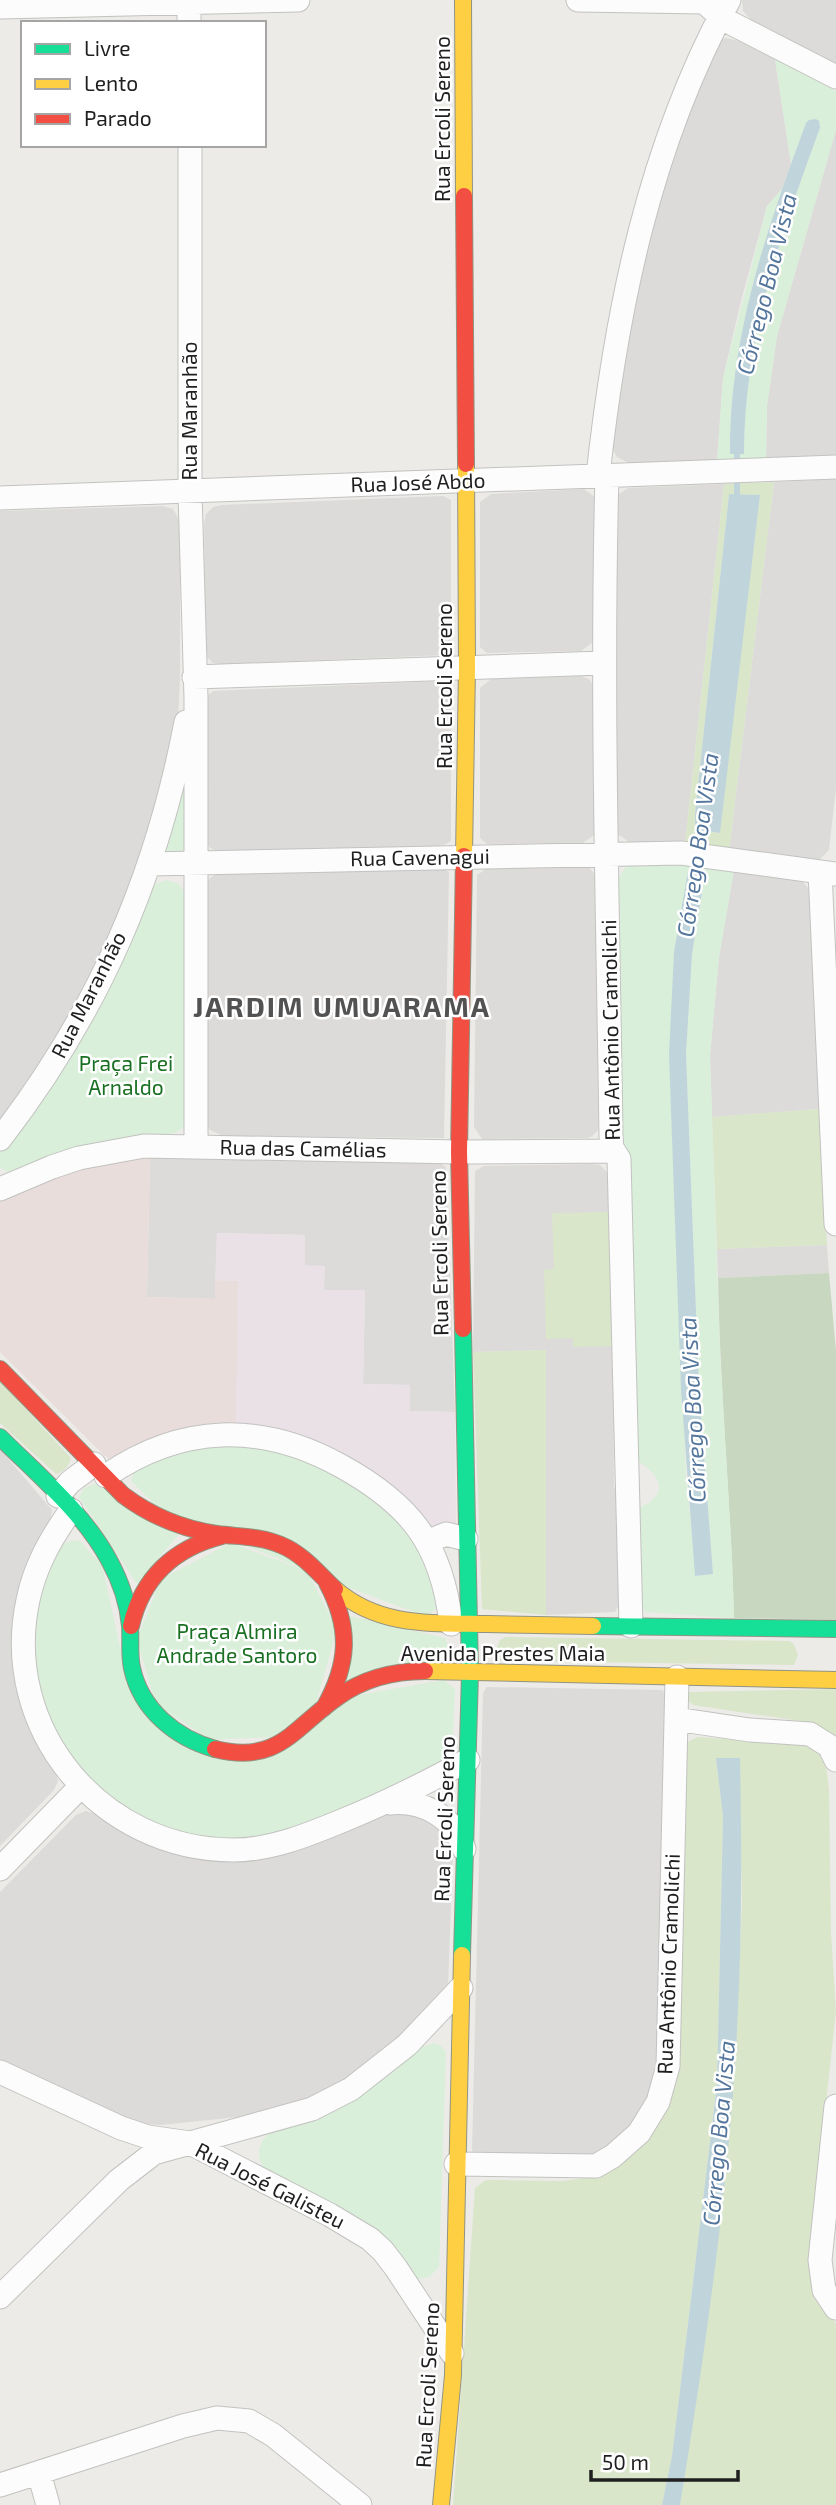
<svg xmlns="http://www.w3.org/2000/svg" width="836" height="2505" viewBox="0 0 836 2505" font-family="'Exo 2',sans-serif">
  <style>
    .residential { fill: #dcdbd9 }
    .commercial { fill: #e9dddb }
    .industrial { fill: #e9e1e6 }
    .grass { fill: #d9e6ca; fill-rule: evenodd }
    .forest { fill: #c8d8c0 }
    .park { fill: #d9efd9; fill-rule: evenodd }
    .water { fill: #bfd5db }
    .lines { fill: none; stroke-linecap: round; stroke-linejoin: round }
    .stream { stroke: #bfd5db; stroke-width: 6 }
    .street-casing { stroke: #c2c2c0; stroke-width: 25 }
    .fast-casing { stroke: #929482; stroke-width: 18 }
    .slow-casing { stroke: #929482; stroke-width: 18 }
    .jam-casing { stroke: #929482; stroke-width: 18 }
    .street { stroke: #fcfcfc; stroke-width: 23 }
    .fast { stroke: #16e098; stroke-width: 16 }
    .slow { stroke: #ffcf43; stroke-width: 16 }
    .jam { stroke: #f24e42; stroke-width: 16 }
    .labels { text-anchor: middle; stroke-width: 5; stroke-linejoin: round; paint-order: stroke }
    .street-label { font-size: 21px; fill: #1f1f1f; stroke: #fff }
    .park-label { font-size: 21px; fill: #197022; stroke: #fff }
    .water-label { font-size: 23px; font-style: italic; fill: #54769c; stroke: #fff }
    .district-label { font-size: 28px; font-weight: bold; letter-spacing: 2px; fill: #525252; stroke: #fff }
  </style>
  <rect width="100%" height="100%" fill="#ecebe8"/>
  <!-- residential -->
  <path class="residential" d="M742,0H836V64L752,21L743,11Z
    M726,38L739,41L775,59L791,164L782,189L767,206L741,301L723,378L717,461L629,463L617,457L611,446L627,333L653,221L688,115L718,41Z
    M836,130V457L766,459L767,406L777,336Z
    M836,479V788L829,850L819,860L729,851L774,482Z
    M724,484L685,844L629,842L616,833V496L628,488Z
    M584,489L596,498L593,642L581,651L487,653L480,647V502L491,494Z
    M443,496L451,500V651L447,655L222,664L213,663L206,656L204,524L206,514L213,507L222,505Z
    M163,506L173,509L180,521V675L178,725L158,816L96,974L0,1127V511Z
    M582,676L590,680L595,689L594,835L583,843L487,844L480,838V688L491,679Z
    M442,681L451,685V841L446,844L436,847L218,852L210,848L207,844L206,697L213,691Z
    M588,866L597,877L598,1130L591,1137L587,1138L482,1139L474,1127L477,875L489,867Z
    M441,868L449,872L444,1138L223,1136L210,1130L207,1126V882L210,878L219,873Z
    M734,870L800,879L810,890L819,1109L712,1117L710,1055L719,957Z
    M150,1158L439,1163L446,1167L455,1412L410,1411V1385L363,1384L365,1291L324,1290L305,1265V1235L217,1233L215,1299L147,1297Z
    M591,1164L600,1165L607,1172L609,1212L554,1270H544L573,1338V1346H613L614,1487L617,1495L620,1603L615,1612L546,1615L545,1350L473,1352L475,1171L484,1166Z
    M827,1245L829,1273L718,1278L717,1249Z
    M0,1449L52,1510L50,1521L34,1548L24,1573L14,1626L13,1652L21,1703L30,1727L56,1772L58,1781L54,1790L0,1846Z
    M487,1687L663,1690L666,1698L659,2066L655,2082L641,2114L620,2139L593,2157L476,2154L472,2151L483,1693Z
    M86,1811L96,1814L134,1838L158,1848L208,1859L234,1860L390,1813L401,1812L423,1817L439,1828L453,1847L448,1987L422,2018L346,2081L309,2101L259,2115L160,2125L144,2124L98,2107L0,2060V1892L76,1815Z"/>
  <!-- commercial -->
  <path class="commercial" d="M136,1157L150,1158L147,1297L215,1299V1280L239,1281L236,1424L200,1426L174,1431L149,1440L110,1459L105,1456L0,1352V1201L29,1186L81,1168Z"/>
  <!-- industrial -->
  <path class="industrial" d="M217,1233L305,1235V1265L325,1266L324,1290H365L363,1384L410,1385V1411L455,1412L456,1524L432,1529L404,1496L387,1481L329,1447L279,1429L236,1424L238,1281L215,1280Z"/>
  <!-- grass -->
  <path class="grass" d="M774,482L729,851L685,844L724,484ZM729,494L760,495L719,833L695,829V814Z
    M819,1109L827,1245L717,1249L712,1117Z
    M609,1212L613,1346L573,1347V1338L546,1339L544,1270L554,1269L552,1213Z
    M546,1350V1615L482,1609L473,1352Z
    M0,1381L71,1458C69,1466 65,1471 56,1474L0,1423Z
    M505,1637L789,1641L794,1644L798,1655L794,1665L500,1661L496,1650L500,1640Z
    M836,1689V1737L813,1723L693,1705L685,1698L686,1692Z
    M698,1737L806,1744L821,1753L826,1765L829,1791L831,1934L836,2011L809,2260L814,2294L836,2324V2505H680L718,2238L735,2065L742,1903L739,1758L716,1759L723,1817L717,2084L672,2456L662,2505H453L475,2188L486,2180L563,2181L598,2176L657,2124L686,1745L689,1741Z"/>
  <!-- forest -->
  <path class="forest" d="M829,1273L836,1351V1620L734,1618C731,1504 720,1391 718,1278Z"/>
  <!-- park -->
  <path class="park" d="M775,59L836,91V130L777,336L767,406L766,459L717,461L723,378L767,206L782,189C753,276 729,362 730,454L744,453C744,340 781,233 820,128L816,119L806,123L791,164Z
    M185,774L186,847L181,852L168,853L165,848Z
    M680,862L734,870L719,957L710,1055L720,1354L732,1556L734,1618L645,1612L641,1604L638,1511C642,1505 646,1505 651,1501C671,1484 649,1469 637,1460L622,1133L619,877L627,865ZM689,871L705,875L692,954L686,1054L699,1389L713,1573L696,1576L686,1476L679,1303Z
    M166,880L179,884L186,894L184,1126C175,1138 158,1133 144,1135C97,1143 52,1152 9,1173L0,1168V1153L26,1120L153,885Z
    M228,1444C243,1446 261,1446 276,1450C335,1465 395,1503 424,1558C431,1572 434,1589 438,1604L435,1610L425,1616L344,1586L160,1510L131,1481L135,1469L180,1451Z
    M95,1484L179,1534L137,1584L79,1497L84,1488Z
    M73,1540L80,1541L102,1565L126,1675L224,1760L358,1695L444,1680L455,1689L452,1752C434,1774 390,1788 364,1799C323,1817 279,1840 233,1840C141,1838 67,1782 42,1694C36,1673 32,1647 34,1625C38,1596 48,1571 60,1545Z
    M231,1543L307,1571L337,1629L315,1707L275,1737L209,1740L155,1702L137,1639L161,1579Z
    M350,1616L445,1638C449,1646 449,1651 444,1658L347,1682Z
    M434,2043L440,2045L446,2052L439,2267L429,2277L418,2279L268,2173C259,2164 255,2150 264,2139C275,2124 303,2126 319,2118C358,2100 389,2075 422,2047Z"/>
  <!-- water -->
  <path class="water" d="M816,119L819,121L820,128C781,233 744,340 744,454H730C729,339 766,230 806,123L809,120Z
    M729,494L760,495L720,833L695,829V814Z
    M688,871L705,874L692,954L686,1054L699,1389L713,1574L695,1576L681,1390L669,1054L674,952Z
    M716,1758H740C742,1860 742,1962 735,2064C725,2212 704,2359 680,2505H662L672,2456L717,2084L723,1817Z"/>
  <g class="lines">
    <!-- stream -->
    <path class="stream" d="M737,446V502
      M699,849L702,822"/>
    <!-- street casing -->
    <g class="street-casing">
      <path id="street" d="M189,0V23
        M578,0L704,2L723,19L836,77
        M0,7L298,0
        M190,145V493L196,698V1147
        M598,475C616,311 649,146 729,0
        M607,475C601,696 608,916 611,1137L612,1148L619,1159L631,1626
        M0,498L836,467
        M194,677L603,663
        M150,864L681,853L836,874
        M820,872L836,1224
        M0,1139C98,1012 156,879 186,722
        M0,1189L52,1167L79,1158L144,1146L459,1152L614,1151
        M106,1476C181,1424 262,1422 341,1466C410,1504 442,1544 451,1624
        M58,1496L70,1482L94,1464
        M71,1510C51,1538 35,1566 28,1600C0,1730 102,1850 233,1850C270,1850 305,1836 339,1822C384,1804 426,1783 468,1760
        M427,1542L446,1534L466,1539
        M676,1719L750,1730L810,1734L829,1746L836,1760
        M390,1803C422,1800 454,1816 464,1849
        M0,1869L81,1786
        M0,2072L121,2128L148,2137L190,2143L312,2109L351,2089L407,2045L461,1988
        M836,2106L820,2260L824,2290L836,2308
        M456,2164L596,2166L613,2156L639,2133L658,2102L668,2066L677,1677
        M0,2297L119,2180L154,2153L190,2143L330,2215L370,2239L383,2251L396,2268L452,2353
        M39,2473L48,2505
        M0,2485L183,2426L217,2418L249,2421L273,2435L360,2505"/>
    </g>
    <!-- fast casing -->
    <g class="fast-casing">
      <path id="fast" d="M0,1437C38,1475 83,1512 109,1560C120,1580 128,1603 130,1626C131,1640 129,1654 132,1668C141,1710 176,1738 215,1749
        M593,1626L836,1629
        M462,1955L470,1673L463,1329"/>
    </g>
    <!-- slow casing -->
    <g class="slow-casing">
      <path id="slow" d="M463,0L464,196
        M464,856L467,668L466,464
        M335,1589C379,1627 430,1623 484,1624C520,1625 556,1625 593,1626
        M425,1671L836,1680
        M441,2505L453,2375L462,1955"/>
    </g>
    <!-- jam casing -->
    <g class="jam-casing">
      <path id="jam" d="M464,196L466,464
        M463,1329L459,1152L464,856
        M0,1369L123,1495C151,1516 182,1529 217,1534C239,1537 261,1536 281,1545C303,1554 318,1573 335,1589
        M131,1626C142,1578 174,1548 222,1536
        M324,1708C349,1664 351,1628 327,1583
        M215,1749C279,1765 294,1727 338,1697C363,1679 394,1671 425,1671"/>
    </g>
    <!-- street -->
    <use href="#street" class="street"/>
    <!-- fast -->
    <use href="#fast" class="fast"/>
    <!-- slow -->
    <use href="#slow" class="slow"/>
    <!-- jam -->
    <use href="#jam" class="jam"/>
  </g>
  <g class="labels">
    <!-- street labels -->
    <g class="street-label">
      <text transform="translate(443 119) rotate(-90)" y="7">Rua Ercoli Sereno</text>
      <text transform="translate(190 411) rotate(-90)" y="7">Rua Maranhão</text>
      <text transform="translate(418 483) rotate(-2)" y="7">Rua José Abdo</text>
      <text transform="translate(445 686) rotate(-90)" y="7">Rua Ercoli Sereno</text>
      <text transform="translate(420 858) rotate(-1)" y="7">Rua Cavenagui</text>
      <text transform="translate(89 995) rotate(-63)" y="7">Rua Maranhão</text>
      <text transform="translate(611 1030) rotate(-91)" y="7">Rua Antônio Cramolichi</text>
      <text transform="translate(303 1149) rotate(1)" y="7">Rua das Camélias</text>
      <text transform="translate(440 1253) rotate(-91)" y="7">Rua Ercoli Sereno</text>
      <text x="503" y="1661">Avenida Prestes Maia</text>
      <text transform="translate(445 1819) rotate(-88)" y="7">Rua Ercoli Sereno</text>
      <text transform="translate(669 1964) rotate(-88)" y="7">Rua Antônio Cramolichi</text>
      <text transform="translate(270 2186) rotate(27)" y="7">Rua José Galisteu</text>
      <text transform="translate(428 2385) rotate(-87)" y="7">Rua Ercoli Sereno</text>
    </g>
    <!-- park labels -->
    <g class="park-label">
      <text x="126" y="1071">Praça Frei<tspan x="126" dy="24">Arnaldo</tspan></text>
      <text x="237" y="1639">Praça Almira<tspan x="237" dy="24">Andrade Santoro</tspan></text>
    </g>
    <!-- water labels -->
    <g class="water-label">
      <text transform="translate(767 284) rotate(-76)" y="8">Córrego Boa Vista</text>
      <text transform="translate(698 845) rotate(-82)" y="8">Córrego Boa Vista</text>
      <text transform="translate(693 1410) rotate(-93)" y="8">Córrego Boa Vista</text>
      <text transform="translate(719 2133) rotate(-85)" y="8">Córrego Boa Vista</text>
    </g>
    <!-- district labels -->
    <g class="district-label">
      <text x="342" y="1017">JARDIM UMUARAMA</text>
    </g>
  </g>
  <!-- legend -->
  <rect x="21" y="21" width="245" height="126" fill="#ffffff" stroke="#a5a5a5" stroke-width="2"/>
  <rect x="35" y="44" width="35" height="10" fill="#16e098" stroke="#a5a5a5" stroke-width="2"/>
  <text x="84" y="56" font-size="21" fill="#1f1f1f">Livre</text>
  <rect x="35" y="79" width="35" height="10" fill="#ffcf43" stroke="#a5a5a5" stroke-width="2"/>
  <text x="84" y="91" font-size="21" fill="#1f1f1f">Lento</text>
  <rect x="35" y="114" width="35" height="10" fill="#f24e42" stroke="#a5a5a5" stroke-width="2"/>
  <text x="84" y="126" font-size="21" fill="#1f1f1f">Parado</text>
  <!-- scale -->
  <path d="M591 2470v10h147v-10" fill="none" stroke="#1f1f1f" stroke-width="3.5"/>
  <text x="602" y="2470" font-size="21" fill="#1f1f1f" stroke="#ffffff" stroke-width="5" paint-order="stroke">50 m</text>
</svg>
